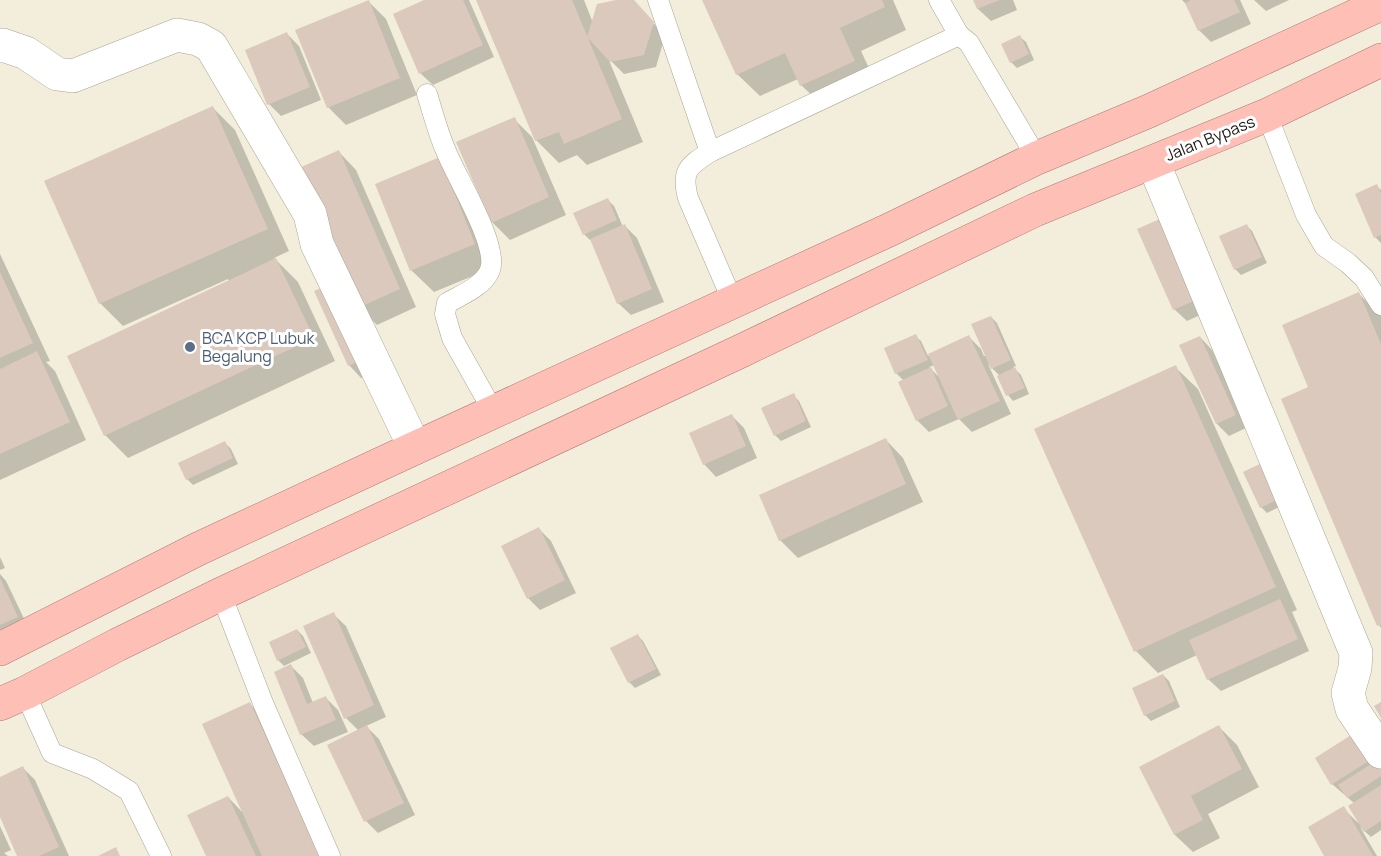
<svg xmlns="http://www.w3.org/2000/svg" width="1381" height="856" font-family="Manrope,sans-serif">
  <rect width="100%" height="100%" fill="#f2eedb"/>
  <!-- shadow -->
  <g fill="#0003" fill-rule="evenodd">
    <polygon points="427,0 469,0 494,57 433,85 420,73"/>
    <polygon points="478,0 584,0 593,23 623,0 632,0 665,36 656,67 624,74 608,58 643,142 587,165 577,155 559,163 536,140"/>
    <polygon points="704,0 893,0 906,30 861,51 876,83 824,107 801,85 798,79 760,96 737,74"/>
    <polygon points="975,0 1013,0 1017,10 991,21 978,9"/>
    <polygon points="1182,0 1240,0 1251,24 1211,42 1199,30 1187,5"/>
    <polygon points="1254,0 1289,0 1266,11"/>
    <polygon points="368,1 386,19 417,95 346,125 328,107"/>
    <polygon points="287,34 299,46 321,100 281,116 269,104"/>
    <polygon points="1020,37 1026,42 1034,60 1017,68 1011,62"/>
    <polygon points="212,107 235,130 289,251 274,258 298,282 335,361 128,458 105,435 229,281 228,279 123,326 100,303 46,182"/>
    <polygon points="514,119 532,137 566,215 510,240 492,222"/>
    <polygon points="339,152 356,170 416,307 377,325 359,307"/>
    <polygon points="439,159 497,266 434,292 411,270"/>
    <polygon points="1376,185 1381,190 1381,243 1375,237"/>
    <polygon points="608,200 614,206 623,227 625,226 637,238 664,302 631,315 618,303 592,239 590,240 584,234"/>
    <polygon points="1246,225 1252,231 1267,263 1241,275 1235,269"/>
    <polygon points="1139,229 1216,308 1187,321 1174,309"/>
    <polygon points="0,254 50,361 46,362 55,371 86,440 0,480"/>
    <polygon points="316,292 378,370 361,378 349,365"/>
    <polygon points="1359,294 1381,316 1381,628 1379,625 1310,388"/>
    <path d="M991 317 997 323 1016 366 1013 367 1021 375 1029 394 1013 401 1008 395 1000 376 988 364 1011 414 972 432 959 419 929 432 917 420 904 381 896 373 915 336 921 341 928 356 969 337 981 349 984 356 987 355ZM935 365 941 379 929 367Z"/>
    <polygon points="1200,337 1212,350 1248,427 1229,436 1217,424"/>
    <polygon points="1175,367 1198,389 1297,610 1292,612 1309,651 1221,691 1208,679 1197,655 1158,673 1136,651"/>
    <polygon points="793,395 799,401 811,427 781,441 775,435"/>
    <polygon points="732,416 744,428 757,458 716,477 704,464"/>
    <polygon points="886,440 903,458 923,502 798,558 780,540"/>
    <polygon points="225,443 231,449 238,464 193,485 187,479"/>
    <polygon points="1245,472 1289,502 1267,513 1261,507"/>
    <polygon points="539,529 551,541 576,593 540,610 528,598"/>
    <polygon points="0,557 5,568 0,570"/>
    <polygon points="0,574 6,581 29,629 8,639 0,630"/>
    <polygon points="333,614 346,626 386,717 366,726 379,739 415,815 378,833 366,821 359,731 346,718"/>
    <polygon points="297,630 303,636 311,653 284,666 278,660"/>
    <polygon points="637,635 643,641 661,675 635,688 629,682"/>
    <polygon points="291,666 303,678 313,703 326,698 338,710 348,732 314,746 301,734"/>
    <polygon points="1163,675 1169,681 1180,707 1151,721 1145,715"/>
    <polygon points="250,704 272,727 331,856 208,856 228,797 244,814"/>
    <polygon points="1219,727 1237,745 1259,787 1208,814 1220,838 1193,852 1175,835 1141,768"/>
    <polygon points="1317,759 1381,761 1381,830 1371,837 1360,827 1377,856 1326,856 1343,808 1358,823 1354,803 1332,784"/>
    <polygon points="23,768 35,780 69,856 19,856 0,813 0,779"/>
    <polygon points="0,826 11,850 4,853 8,856 0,856"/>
  </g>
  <!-- building -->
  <g fill="#dbc9be">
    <polygon points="369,0 400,78 327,108 295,30"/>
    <polygon points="424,0 463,0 483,45 419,74 393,14"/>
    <polygon points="476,0 572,0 622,119 564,144 559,132 535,141"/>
    <polygon points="616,0 634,0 654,22 644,55 610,62 587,37 597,4"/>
    <polygon points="702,0 882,0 885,7 840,28 855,61 800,86 785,53 736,75"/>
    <polygon points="973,0 1000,0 977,9"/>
    <polygon points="1191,0 1234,0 1240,12 1198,31 1185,3"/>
    <polygon points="287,32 310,87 267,105 245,50"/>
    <polygon points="1020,35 1029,54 1010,63 1001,44"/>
    <polygon points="213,106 268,229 99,304 44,181"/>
    <polygon points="515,117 549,197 491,223 456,142"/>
    <polygon points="339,150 400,289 358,308 297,169"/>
    <polygon points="440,157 475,244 410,271 375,184"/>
    <polygon points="1377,184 1381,193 1381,235 1374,238 1355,194"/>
    <polygon points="608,198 617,220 583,235 573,213"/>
    <polygon points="1169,215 1205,296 1173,310 1137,229"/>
    <polygon points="625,224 652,289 617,304 590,239"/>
    <polygon points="1247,224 1262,257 1234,270 1219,236"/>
    <polygon points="276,258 314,338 104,436 67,356"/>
    <polygon points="0,272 33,343 0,358"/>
    <polygon points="333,283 367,358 348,366 314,291"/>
    <polygon points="1359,292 1381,344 1381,625 1377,626 1281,399 1308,387 1282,325"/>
    <polygon points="991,316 1011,360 991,369 971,324"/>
    <polygon points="916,334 928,360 895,374 884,348"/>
    <polygon points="969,335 1000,401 958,420 928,354"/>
    <polygon points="1200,336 1236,415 1216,424 1179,345"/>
    <polygon points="37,351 70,422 0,454 0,369"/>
    <polygon points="1176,365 1276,587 1134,652 1034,429"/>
    <polygon points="931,367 948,406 916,421 898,382"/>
    <polygon points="1015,367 1025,388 1006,396 997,376"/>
    <polygon points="794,393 806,421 774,436 761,408"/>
    <polygon points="732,414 746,446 703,465 689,433"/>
    <polygon points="886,438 906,484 779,541 759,495"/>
    <polygon points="225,441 233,458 186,480 178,463"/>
    <polygon points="1268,460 1285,496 1260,508 1243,472"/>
    <polygon points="539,527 565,580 527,599 501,546"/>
    <polygon points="0,578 18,617 0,625"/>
    <polygon points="1280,599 1298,639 1207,680 1189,640"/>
    <polygon points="334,612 374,705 344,719 303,626"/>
    <polygon points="297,629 306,647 277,661 269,642"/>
    <polygon points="638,634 656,669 628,683 610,648"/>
    <polygon points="291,664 307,704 326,696 336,720 300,735 274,672"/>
    <polygon points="1163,674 1175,701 1144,716 1132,688"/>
    <polygon points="250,702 320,856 262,856 202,724"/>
    <polygon points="1381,702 1381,718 1374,706"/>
    <polygon points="367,725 404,803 364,822 327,745"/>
    <polygon points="1219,725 1242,769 1191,796 1203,820 1174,835 1139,767"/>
    <polygon points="1359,730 1375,757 1331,785 1315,758"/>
    <polygon points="1376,761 1381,769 1381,776 1347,798 1338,785"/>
    <polygon points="23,766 59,847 39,856 17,856 0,817 0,777"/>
    <polygon points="1381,785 1381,821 1364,832 1348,806"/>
    <polygon points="228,796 256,856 206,856 187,815"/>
    <polygon points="1344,806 1373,856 1324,856 1308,827"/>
    <polygon points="116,847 120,856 98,856"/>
  </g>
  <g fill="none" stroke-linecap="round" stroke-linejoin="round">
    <defs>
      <g id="service">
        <polyline points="658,0 710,152"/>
        <polyline points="939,0 959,35"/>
        <path d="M427 94C433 113 438 133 446 151 456 177 499 245 490 270 484 286 461 295 447 303L445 314 452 338 493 411"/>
        <polyline points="1267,115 1306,215 1324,246 1348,263 1364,278 1381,305"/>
        <path d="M733 302 688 198C681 171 688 166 710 152L959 35 969 43 1037 158"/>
        <polyline points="221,594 263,703 330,856"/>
        <polyline points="25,693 52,753 93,769 129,791 161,856"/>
      </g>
      <g id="minor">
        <polyline points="0,46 3,45 26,53 57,74 73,76 177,35 198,39 211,46 310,214 317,244 415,448"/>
        <polyline points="1153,162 1356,653 1355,668 1348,693 1352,709 1381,752"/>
      </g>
      <g id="trunk">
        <polyline points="0,649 198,549 415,448 889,230 1037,158 1149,111 1381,4"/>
        <polyline points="0,704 25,693 117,645 221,594 741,351 1035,210 1267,115 1381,60"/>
      </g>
    </defs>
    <!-- service casing -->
    <use href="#service" stroke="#a9a593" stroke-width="21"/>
    <!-- minor casing -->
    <use href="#minor" stroke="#a9a593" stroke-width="34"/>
    <!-- trunk casing -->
    <use href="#trunk" stroke="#af7b73" stroke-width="34"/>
    <!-- service -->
    <use href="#service" stroke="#fff" stroke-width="20"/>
    <!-- minor -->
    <use href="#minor" stroke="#fff" stroke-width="33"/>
    <!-- trunk -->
    <use href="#trunk" stroke="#febfb7" stroke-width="33"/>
  </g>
  <!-- markers -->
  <circle fill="#5c6f8a" stroke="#fff" stroke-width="2" cx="190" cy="347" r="6"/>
  <g text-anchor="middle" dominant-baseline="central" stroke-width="6" stroke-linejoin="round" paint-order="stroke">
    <!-- street labels -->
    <g font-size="16" fill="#1d1b15" stroke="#fff">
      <text transform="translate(1210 138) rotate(-22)">Jalan Bypass</text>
    </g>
    <!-- service labels -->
    <g font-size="16" fill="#4e5e75" stroke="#fff" text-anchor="start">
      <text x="202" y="338">BCA KCP Lubuk<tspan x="202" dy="18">Begalung</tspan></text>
    </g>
  </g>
</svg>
